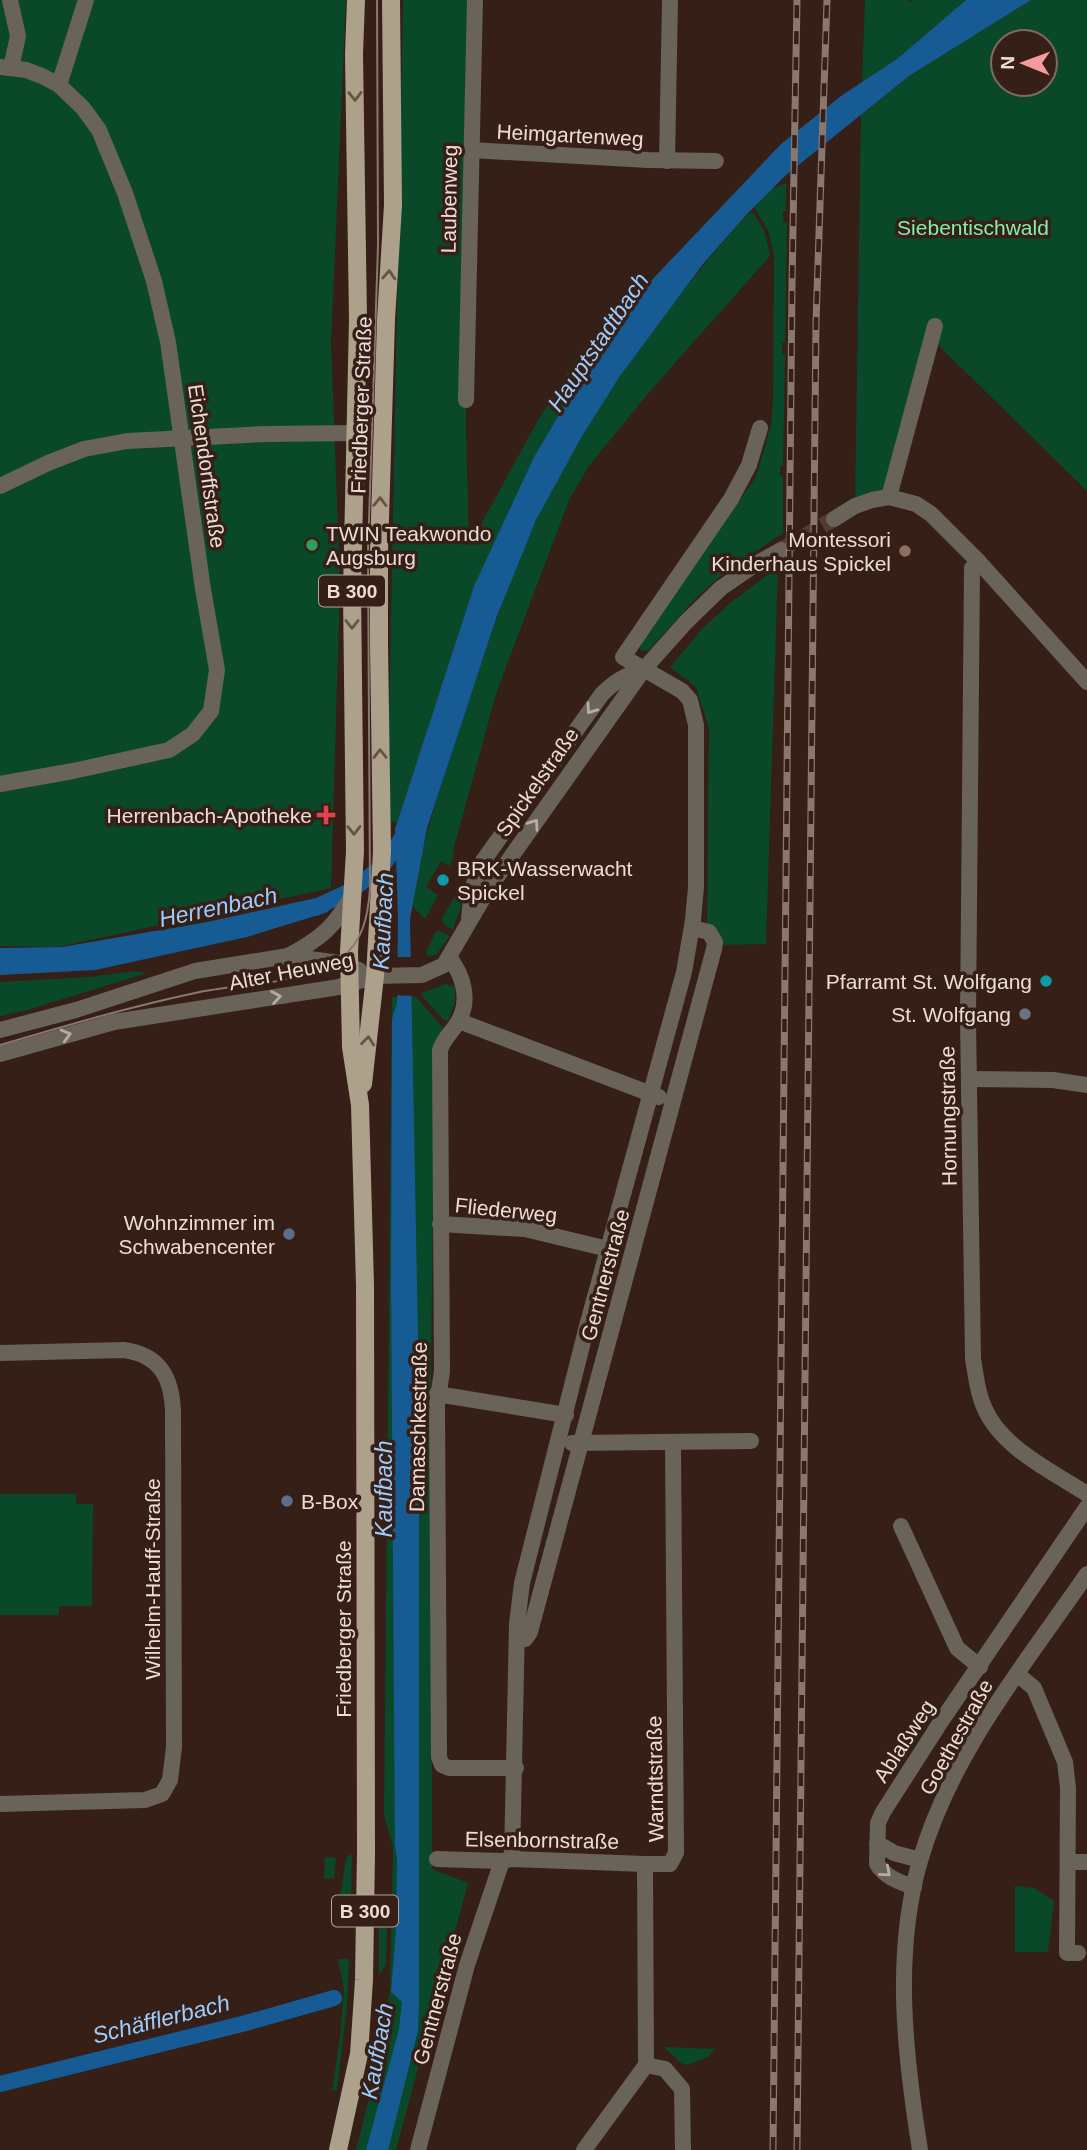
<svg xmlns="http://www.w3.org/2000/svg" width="1087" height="2150" font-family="Arial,sans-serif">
  <rect width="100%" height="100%" fill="#361f16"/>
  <!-- green -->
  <g fill="#094929" fill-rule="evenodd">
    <polygon points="0,0 346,0 331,343 340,582 331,888 58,947 0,946"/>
    <polygon points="403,0 474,0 466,427 469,546 537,422 575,361 629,289 648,284 576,386 534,458 474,586 397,823 387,821"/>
    <polygon points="865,0 908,0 909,2 914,0 966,0 897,59 862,83"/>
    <path d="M1031 0H1087V491L932 339 889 497 855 506 861 115 909 76ZM1003 42H1045V84H1003Z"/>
    <polygon points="786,183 786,211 783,211 783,222 787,223 785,342 782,343 782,354 785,354 783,466 780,466 780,476 783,476 783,533 724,573 696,598 649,650 643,651 640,650 642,640 756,477 771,425 773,401 774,255 768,230 754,207 771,189"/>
    <path d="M753 212 765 232 770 256 651 390 588 467 569 500 497 691 454 847 453 858 449 866 441 861 426 887 438 895 425 919 412 906V898C424 833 445 772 466 709 488 646 507 581 536 520 588 411 667 306 746 215Z"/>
    <polygon points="778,567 766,944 716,945 707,923 709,729 696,687 670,667 703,628 730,603"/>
    <polygon points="459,889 465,895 453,929 447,927 441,920"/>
    <polygon points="437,930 450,936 436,955 428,956 426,952"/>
    <polygon points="136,971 147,973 24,1011 0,1016 0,982 89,977"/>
    <polygon points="445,984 455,987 455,1002 448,1021 444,1020 422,996 422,993"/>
    <polygon points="392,997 416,997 444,1029 435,1046 431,1359 432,1869 468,1883 396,2150 356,2150 368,2103 390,1992 393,1847 384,1815"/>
    <polygon points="0,1494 76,1494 76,1504 93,1504 92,1606 59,1606 59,1615 0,1615"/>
    <polygon points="352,1854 351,1896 340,1896 346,1858"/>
    <polygon points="325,1857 336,1858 334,1878 324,1879"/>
    <polygon points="1015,1886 1034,1888 1054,1901 1048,1952 1015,1952"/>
    <polygon points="379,1908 387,1908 386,1965 379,1975"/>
    <polygon points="338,1959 349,1959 347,2006 337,2089 332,2092 340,2037 344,1989"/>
    <polygon points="664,2047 715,2049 708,2057 687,2065 681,2063"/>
  </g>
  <!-- water -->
  <g fill="#165b93">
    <polygon points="966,0 1031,0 909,76 785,176 746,215 703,264 620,376 582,436 536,520 497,616 427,828 410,919 419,1387 419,2004 418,2031 388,2150 366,2150 399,2029 402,2002 391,1992 396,1930 397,1858 395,1847 391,1287 392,1019 397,1003 398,918 395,829 474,586 534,457 576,386 648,284 781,144 841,96 897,59"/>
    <polygon points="334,890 328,912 247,937 95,970 0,975 0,948 62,947 207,922 316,898"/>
  </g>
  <!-- pier -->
  <polygon fill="#361f16" points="393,957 414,957 415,996 393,995"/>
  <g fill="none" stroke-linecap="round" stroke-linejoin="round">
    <!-- canal -->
    <g stroke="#165b93" stroke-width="16">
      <polyline points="315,908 350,891 381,868 406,832"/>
      <polyline points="0,2084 246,2023 334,1998"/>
    </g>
    <!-- minor-tunnel -->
    <polyline stroke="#513b33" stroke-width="16" stroke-dasharray="16 8" stroke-linecap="butt" points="781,550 834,519"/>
    <!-- minor -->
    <g stroke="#696359" stroke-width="16">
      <polyline points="10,0 18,36 11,68"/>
      <polyline points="0,67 26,70 42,76 59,85 83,108 99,130 125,193 154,281 168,342 203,589 217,670 211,711 193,734 169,750 73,771 0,784"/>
      <polyline points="59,85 86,0"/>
      <polyline points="471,150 648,160 716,161"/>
      <polyline points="667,161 670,0"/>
      <polyline points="466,400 475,0"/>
      <polyline points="0,486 48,463 84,449 127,441 265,434 356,433"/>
      <polyline points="889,497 935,326"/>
      <polyline points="834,519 855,506 872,500 889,497 916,504 931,514 979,562 1087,682"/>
      <path d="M979 562 972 568 968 1019 973 1359C976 1375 977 1392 984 1407 1001 1448 1052 1471 1087 1494"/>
      <path d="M469 917 473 886 483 861 602 694C615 681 626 675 644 669"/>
      <path d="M288 956C320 939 335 927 352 895"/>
      <path d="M449 957C463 975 471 1000 458 1022 452 1032 444 1038 440 1050L442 1371 437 1405 439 1757 442 1765 449 1768H516"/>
      <polyline points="459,1021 659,1097"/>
      <polyline points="0,1030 76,1010 195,971 288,956 339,963 359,970"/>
      <polyline points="0,1054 114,1022 339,987 375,976 422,975 444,965 489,888 644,669 686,622 721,588 756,564 781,550"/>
      <polyline points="969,1079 1053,1080 1087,1085"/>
      <polyline points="440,1224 525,1229 608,1249"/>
      <path d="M0 1353 124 1350C160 1355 172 1378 173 1412L174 1747 170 1780 162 1794 145 1800 0 1804"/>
      <polyline points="437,1394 566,1415"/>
      <polyline points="572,1443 751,1441"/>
      <polyline points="673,1443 676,1853 670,1864 645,1864 646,2065 665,2069 682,2089 683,2150"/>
      <polyline points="901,1526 957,1648 980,1667"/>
      <polyline points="517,1640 525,1639 530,1632 714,949 715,942 709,932 692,928"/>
      <polyline points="1017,1674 1034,1688 1065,1762 1068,1788 1067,1953 1078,1953"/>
      <polyline points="877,1843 894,1853 920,1860"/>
      <polyline points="437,1859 502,1861 512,1859 645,1864"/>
      <polyline points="512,1859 517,1624 522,1583 587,1326 684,972 693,920 696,887 696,725 690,700 682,691 623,657 731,499 749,465 760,428"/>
      <polyline points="1068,1862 1087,1862"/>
      <path d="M914 1887C899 1882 885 1877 877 1864L878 1823 883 1812 940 1723 1087 1507"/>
      <polyline points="418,2150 467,1965 502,1861"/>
      <polyline points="584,2150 646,2065"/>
      <path d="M920 2150C905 2056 893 1954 920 1861 951 1753 1025 1664 1087 1574"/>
    </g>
    <!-- major -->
    <g stroke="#ada18b" stroke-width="18">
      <polyline points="363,1084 375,976 382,851 379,644 379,552 386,320 393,205 391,0"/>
      <polyline points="338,2150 359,2054 364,1980 366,1852 365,1285 360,1105 351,1047 349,951 355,851 352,592 358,319 354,54 356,0"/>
    </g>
    <!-- tram -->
    <path stroke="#8b776f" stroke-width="2" d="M0 1045C65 1026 129 1007 195 993 239 983 303 986 340 959 363 942 368 916 370 889L368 551 378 245 377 0"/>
    <defs>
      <g id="rail">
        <polyline points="773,2150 792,285 797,0"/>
        <polyline points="797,2150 816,322 827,0"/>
      </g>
    </defs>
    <!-- rail casing -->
    <use href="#rail" stroke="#8b776f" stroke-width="7"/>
    <!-- rail -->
    <use href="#rail" stroke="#361f16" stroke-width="4.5" stroke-dasharray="13" stroke-linecap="butt"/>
  </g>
  <!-- one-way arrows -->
  <defs><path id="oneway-chevron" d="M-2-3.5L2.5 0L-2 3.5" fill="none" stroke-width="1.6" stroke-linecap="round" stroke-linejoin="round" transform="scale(1.75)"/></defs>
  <g stroke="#665345">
    <use href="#oneway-chevron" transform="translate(355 96) rotate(89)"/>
    <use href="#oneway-chevron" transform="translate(389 275) rotate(-86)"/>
    <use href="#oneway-chevron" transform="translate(380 502) rotate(-89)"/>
    <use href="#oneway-chevron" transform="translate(352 624) rotate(90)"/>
    <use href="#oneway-chevron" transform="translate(380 754) rotate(-91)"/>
    <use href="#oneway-chevron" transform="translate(354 830) rotate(89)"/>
    <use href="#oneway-chevron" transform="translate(368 1041) rotate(-84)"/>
  </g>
  <g stroke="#b8aca4">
    <use href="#oneway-chevron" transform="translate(591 709) rotate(125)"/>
    <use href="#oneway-chevron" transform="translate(534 824) rotate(-55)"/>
    <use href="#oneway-chevron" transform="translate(276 997) rotate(-9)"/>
    <use href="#oneway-chevron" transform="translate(66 1035) rotate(-15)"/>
    <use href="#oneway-chevron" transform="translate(886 1872) rotate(41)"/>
  </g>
  <!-- markers -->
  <circle fill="#2e9e5b" stroke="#361f16" stroke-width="2.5" cx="312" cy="545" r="7"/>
  <circle fill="#8d6e63" stroke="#361f16" stroke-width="2.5" cx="905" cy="551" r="7"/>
  <path fill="#e0444e" stroke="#361f16" stroke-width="2.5" d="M322.5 804.5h7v7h7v7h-7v7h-7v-7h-7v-7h7z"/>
  <g fill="#0f9aa8" stroke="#361f16" stroke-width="2.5">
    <circle cx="443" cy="880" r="7"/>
    <circle cx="1046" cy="981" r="7"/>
  </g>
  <circle fill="#6b7280" stroke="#361f16" stroke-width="2.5" cx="1025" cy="1014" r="7"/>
  <g fill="#5c6f8a" stroke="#361f16" stroke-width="2.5">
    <circle cx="289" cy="1234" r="7"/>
    <circle cx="287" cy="1501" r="7"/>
  </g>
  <g text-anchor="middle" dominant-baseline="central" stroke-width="7" stroke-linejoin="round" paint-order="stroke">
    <!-- shield labels -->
    <g fill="#361f16" stroke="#b5a39c" stroke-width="2">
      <rect x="319" y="575.5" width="66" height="31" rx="5"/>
      <rect x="332" y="1895.5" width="66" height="31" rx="5"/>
    </g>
    <g font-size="19" font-weight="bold" fill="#ecdcd6">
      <text x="352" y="591">B 300</text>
      <text x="365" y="1911">B 300</text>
    </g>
    <!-- street labels -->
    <g font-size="21" fill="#ecdcd6" stroke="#361f16">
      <text transform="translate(570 135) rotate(3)">Heimgartenweg</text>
      <text transform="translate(449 199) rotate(-89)">Laubenweg</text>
      <text transform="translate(361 405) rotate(-88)">Friedberger Straße</text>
      <text transform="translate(207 466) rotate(82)">Eichendorffstraße</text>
      <text transform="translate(537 782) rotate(-55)">Spickelstraße</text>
      <text transform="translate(291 971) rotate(-11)">Alter Heuweg</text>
      <text transform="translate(948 1116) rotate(-91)">Hornungstraße</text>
      <text transform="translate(506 1210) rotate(6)">Fliederweg</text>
      <text transform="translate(605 1275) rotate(-75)">Gentnerstraße</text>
      <text transform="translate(418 1427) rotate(-89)">Damaschkestraße</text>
      <text transform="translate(152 1579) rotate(-90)">Wilhelm-Hauff-Straße</text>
      <text transform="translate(343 1629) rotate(-90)">Friedberger Straße</text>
      <text transform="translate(956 1737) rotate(-61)">Goethestraße</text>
      <text transform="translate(904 1741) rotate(-57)">Ablaßweg</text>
      <text transform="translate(655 1779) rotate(-91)">Warndtstraße</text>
      <text transform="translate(542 1840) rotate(1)">Elsenbornstraße</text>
      <text transform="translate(437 1999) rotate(-75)">Gentnerstraße</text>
    </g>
    <!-- park labels -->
    <g font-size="21" fill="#7ff1ac" stroke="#361f16">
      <text x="973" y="227">Siebentischwald</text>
    </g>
    <!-- poi labels -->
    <g font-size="21" fill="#ecdcd6" stroke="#361f16" text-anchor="end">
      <text x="326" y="533" text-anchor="start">TWIN Teakwondo<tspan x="326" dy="24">Augsburg</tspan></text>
      <text x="891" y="539">Montessori<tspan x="891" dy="24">Kinderhaus Spickel</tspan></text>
      <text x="312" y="815">Herrenbach-Apotheke</text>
      <text x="457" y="868" text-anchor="start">BRK-Wasserwacht<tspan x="457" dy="24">Spickel</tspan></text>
      <text x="1032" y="981">Pfarramt St. Wolfgang</text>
      <text x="1011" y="1014">St. Wolfgang</text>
      <text x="275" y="1222">Wohnzimmer im<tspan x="275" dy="24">Schwabencenter</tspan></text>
      <text x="301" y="1501" text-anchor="start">B-Box</text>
    </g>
    <!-- water labels -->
    <g font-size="23" font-style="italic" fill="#9bccfd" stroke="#361f16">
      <text transform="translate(598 342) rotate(-56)">Hauptstadtbach</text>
      <text transform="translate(218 907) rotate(-12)">Herrenbach</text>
      <text transform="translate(383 921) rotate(-87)">Kaufbach</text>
      <text transform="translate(384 1489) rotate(-90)">Kaufbach</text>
      <text transform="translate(161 2019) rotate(-14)">Schäfflerbach</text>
      <text transform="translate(377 2051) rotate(-80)">Kaufbach</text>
    </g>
  </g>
  <!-- north arrow -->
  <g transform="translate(1024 63) rotate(271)"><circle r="33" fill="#361f16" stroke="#7f6b63" stroke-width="2"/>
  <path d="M0-5L12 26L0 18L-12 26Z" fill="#f59b9d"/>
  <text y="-10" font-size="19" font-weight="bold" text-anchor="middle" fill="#ecdcd6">N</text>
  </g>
</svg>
